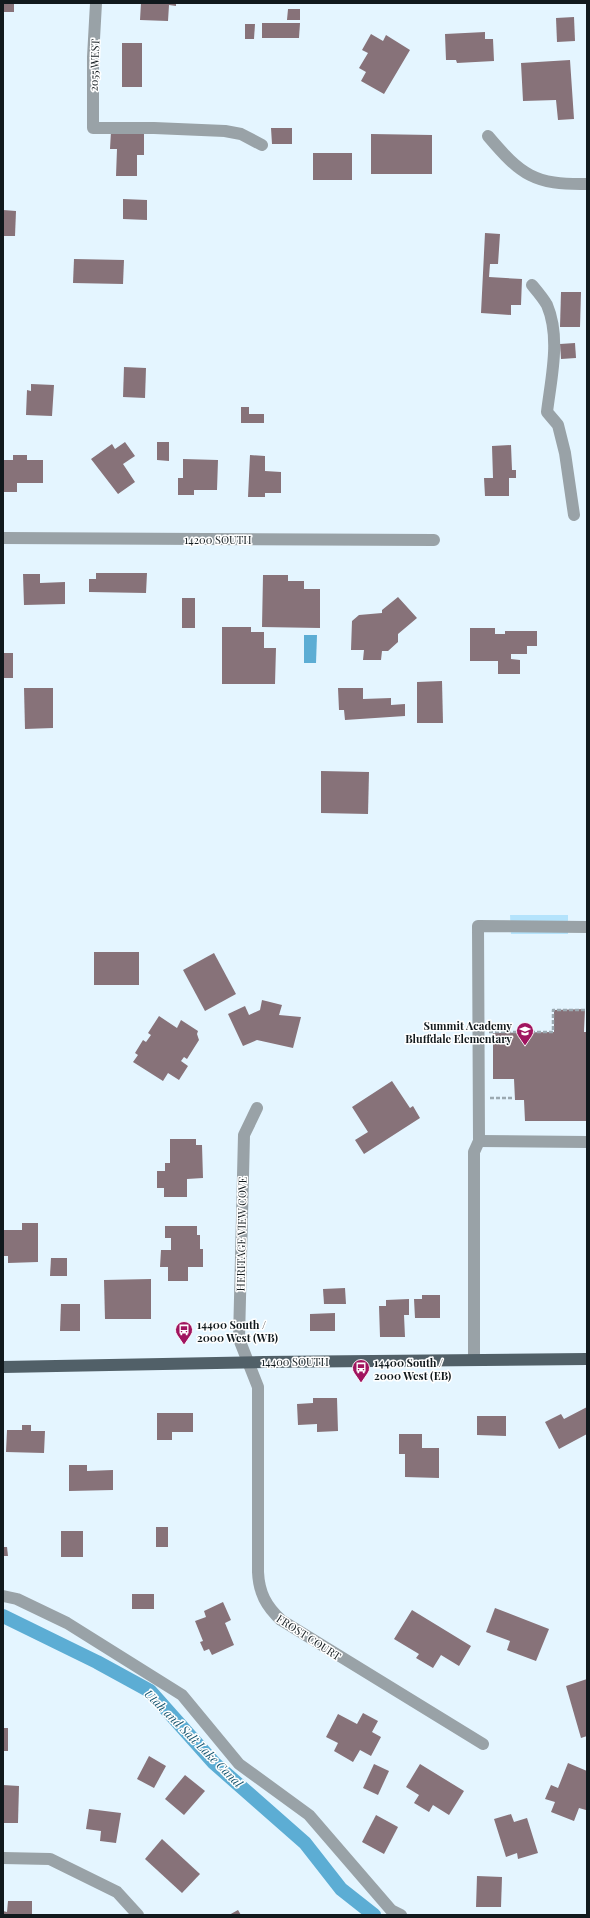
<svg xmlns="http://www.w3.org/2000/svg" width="590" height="1918" font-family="'Playfair Display',serif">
  <rect width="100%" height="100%" fill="#e4f5ff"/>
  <!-- green -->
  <polygon fill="#b4e3fc" points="510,915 568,915 568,934 511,934"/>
  <!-- water -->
  <polygon fill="#5cadd4" points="304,635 317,635 316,663 304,663"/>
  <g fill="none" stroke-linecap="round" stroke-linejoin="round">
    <!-- canal -->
    <polyline stroke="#5cadd4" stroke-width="14" points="3,1616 97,1662 150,1691 214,1763 305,1843 341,1889 374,1915"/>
  </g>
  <!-- building -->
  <g fill="#877279">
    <rect x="3" y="3" width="11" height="9"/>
    <polygon points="141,3 176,3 176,6 169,5 168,21 140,20"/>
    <polygon points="288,9 300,9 300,20 287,20"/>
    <polygon points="574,17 575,41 557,42 556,18"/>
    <polygon points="262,23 300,23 299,38 262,38"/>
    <polygon points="245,24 255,24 254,39 245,39"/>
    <polygon points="485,32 485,39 493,39 494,61 457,63 456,60 446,60 445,34"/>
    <polygon points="371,34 383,41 386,35 410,50 384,94 361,81 366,72 359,68 368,53 362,50"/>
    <rect x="122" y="43" width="20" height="44"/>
    <polygon points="570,60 574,119 558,120 556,100 523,101 521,63"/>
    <polygon points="271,128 292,128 292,144 272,144"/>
    <polygon points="111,131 144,133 144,155 137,155 137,176 116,176 117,149 110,149"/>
    <polygon points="371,134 432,135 432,174 371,174"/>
    <rect x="313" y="153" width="39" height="27"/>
    <polygon points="123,199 147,200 147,220 123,219"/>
    <polygon points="3,210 16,211 15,236 3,236"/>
    <polygon points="485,233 500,234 498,264 490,264 489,277 522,279 521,305 511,305 511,315 481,313"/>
    <polygon points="74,259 124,260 123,284 73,283"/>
    <polygon points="561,292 581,292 580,327 560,327"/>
    <polygon points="575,343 576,358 561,359 560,344"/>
    <polygon points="124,367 146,368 145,398 123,397"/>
    <polygon points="31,384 54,385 52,416 26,415 27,390 31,391"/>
    <polygon points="241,407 249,407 249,414 264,414 264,423 241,423"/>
    <polygon points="125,442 135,456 123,464 135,482 118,494 91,459 112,444 115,449"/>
    <polygon points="157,442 169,442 169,461 157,460"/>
    <polygon points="511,445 512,470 516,470 516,478 509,478 509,496 485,496 484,478 493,478 492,446"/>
    <polygon points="13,455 27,455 27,460 43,460 43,483 17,483 17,492 3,492 3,460 13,460"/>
    <polygon points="250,455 265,456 265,471 281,472 281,493 265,493 265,497 248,497"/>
    <polygon points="183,459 218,460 217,490 194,490 194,495 178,495 178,478 183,478"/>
    <polygon points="96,573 147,573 146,593 89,592 89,579 96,579"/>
    <polygon points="23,574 40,574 40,583 65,582 65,604 24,605"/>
    <polygon points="263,575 288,575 288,581 304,581 304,589 320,589 320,628 262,627"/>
    <polygon points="398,597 417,618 398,634 398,642 388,651 382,651 381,660 363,660 364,650 351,650 352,621 359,615 382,613 382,610"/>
    <rect x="182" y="598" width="13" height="30"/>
    <polygon points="222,627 251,627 251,632 264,632 264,648 276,648 275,684 222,684"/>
    <polygon points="470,628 495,628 495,634 505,634 505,631 537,631 537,646 527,646 527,654 511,654 511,659 520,660 520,674 498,674 498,661 470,661"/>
    <rect x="3" y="653" width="10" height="25"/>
    <polygon points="442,681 443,723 417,723 417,682"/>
    <polygon points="24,688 53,688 53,728 25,729"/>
    <polygon points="338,688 363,688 363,699 391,698 391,705 405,704 405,716 345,720 344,710 339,710"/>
    <polygon points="321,771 369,772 368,814 321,813"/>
    <rect x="94" y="952" width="45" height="33"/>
    <polygon points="214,953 236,994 205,1011 183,970"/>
    <polygon points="262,1000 282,1005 279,1015 301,1017 293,1048 257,1040 243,1046 228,1014 245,1006 249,1015 260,1010"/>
    <polygon points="585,1009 584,1032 587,1032 587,1121 525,1121 524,1100 515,1100 514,1079 493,1079 493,1033 554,1032 554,1010"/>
    <polygon points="159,1016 177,1028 181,1020 198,1031 197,1034 199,1040 187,1059 184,1057 181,1061 188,1066 179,1080 168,1073 163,1081 133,1062 138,1055 135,1053 143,1040 146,1042 151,1035 148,1033"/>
    <polygon points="392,1081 410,1108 413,1106 420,1118 364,1154 355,1140 368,1132 352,1107"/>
    <polygon points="170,1139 196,1139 196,1145 202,1145 203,1178 187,1179 187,1197 164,1197 164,1188 157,1188 157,1171 165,1171 165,1163 170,1163"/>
    <polygon points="22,1223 38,1223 38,1262 8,1263 8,1256 3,1256 3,1230 22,1230"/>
    <polygon points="165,1226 197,1226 197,1235 200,1235 200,1249 203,1249 203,1267 188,1267 188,1281 168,1281 168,1267 160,1267 161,1250 171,1250 171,1238 165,1238"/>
    <polygon points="51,1258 67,1258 67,1276 50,1276"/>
    <polygon points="151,1279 151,1319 105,1319 104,1280"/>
    <polygon points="345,1288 346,1304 324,1304 323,1289"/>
    <polygon points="422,1295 440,1295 440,1318 415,1318 414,1299 422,1299"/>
    <polygon points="409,1299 409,1315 404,1315 405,1337 380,1337 379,1306 386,1306 386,1300"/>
    <polygon points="61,1304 80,1304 80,1331 60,1331"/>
    <polygon points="335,1313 335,1331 310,1331 310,1314"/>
    <polygon points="313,1398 337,1398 338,1431 317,1432 317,1424 298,1425 297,1404 313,1403"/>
    <polygon points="587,1407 587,1434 559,1449 545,1422 561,1414 564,1419"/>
    <polygon points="157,1413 193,1413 193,1432 172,1432 172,1440 157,1440"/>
    <polygon points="477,1416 506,1416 506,1436 477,1435"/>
    <polygon points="22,1425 31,1425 31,1431 45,1431 44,1453 6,1452 7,1430 22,1430"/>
    <polygon points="399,1434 422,1434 422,1448 439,1448 439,1478 405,1477 405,1454 399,1454"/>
    <polygon points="69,1465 87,1465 87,1471 113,1470 113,1490 69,1491"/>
    <rect x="156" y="1527" width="12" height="20"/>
    <rect x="61" y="1531" width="22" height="26"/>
    <polygon points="3,1547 7,1547 8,1556 3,1556"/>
    <rect x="132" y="1594" width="22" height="15"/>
    <polygon points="223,1602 231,1620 225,1623 234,1645 212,1655 209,1649 204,1651 200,1642 203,1641 195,1621 206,1617 204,1611"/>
    <polygon points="495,1608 549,1629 536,1661 507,1650 510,1641 486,1632"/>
    <polygon points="412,1610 471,1646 459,1666 441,1655 433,1668 416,1658 419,1654 394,1639"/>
    <polygon points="587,1679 587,1736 581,1738 566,1686"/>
    <polygon points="363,1713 378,1721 372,1732 381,1737 371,1756 360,1750 353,1762 334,1751 338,1743 326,1737 338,1714 357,1724"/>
    <rect x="3" y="1728" width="5" height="23"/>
    <polygon points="149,1756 166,1766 154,1788 137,1779"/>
    <polygon points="568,1763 587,1771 587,1807 586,1810 579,1808 574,1821 551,1812 555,1802 545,1799 551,1785 558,1788"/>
    <polygon points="374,1764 389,1771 378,1795 363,1788"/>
    <polygon points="420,1764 464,1791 449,1815 433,1805 429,1812 414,1803 419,1795 406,1787"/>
    <polygon points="185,1775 205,1791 184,1815 165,1799"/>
    <polygon points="3,1785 19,1786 18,1823 3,1823"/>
    <polygon points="89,1809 121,1813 116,1843 100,1841 101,1831 86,1829"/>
    <polygon points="511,1814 514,1822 527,1818 538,1853 518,1859 517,1853 506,1857 494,1819"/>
    <polygon points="376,1815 398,1827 384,1854 362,1842"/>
    <polygon points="162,1839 200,1874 182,1893 145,1859"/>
    <polygon points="477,1876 502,1877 501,1907 476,1907"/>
    <polygon points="8,1901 32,1901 32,1915 3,1915 3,1911 7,1912"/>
    <polygon points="238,1910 241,1915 229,1915"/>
  </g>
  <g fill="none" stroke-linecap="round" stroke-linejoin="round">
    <!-- path -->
    <g stroke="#9ba9b1" stroke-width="2.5" stroke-dasharray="4 2" stroke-linecap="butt">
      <polyline points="489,1032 553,1032 553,1010 587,1010"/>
      <polyline points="490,1098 513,1098"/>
    </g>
    <!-- minor -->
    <g stroke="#99a2a7" stroke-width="12">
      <polyline points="96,3 93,57 93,128 154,128 225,131 241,134 262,145"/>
      <path d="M488 136C521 175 534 185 587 184"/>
      <path d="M532 285C537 291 543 298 547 305 561 338 551 378 547 412L558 425 565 453 574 515"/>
      <polyline points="3,538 434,540"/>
      <path d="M257 1108 244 1135 239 1339 258 1387V1572C259 1593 266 1606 281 1620L483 1744"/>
      <polyline points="479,1141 587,1142"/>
      <polyline points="474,1360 474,1152 479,1141 478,926 587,927"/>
      <polyline points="3,1596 17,1599 67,1623 182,1695 239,1764 309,1815 391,1910 401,1915"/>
      <polyline points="3,1858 50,1859 117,1892 138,1915"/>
    </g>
    <!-- major -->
    <polyline stroke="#516068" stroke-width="12" points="3,1367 264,1362 587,1359"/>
  </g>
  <!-- icons -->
  <defs>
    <symbol id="school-pin" viewBox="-11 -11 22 30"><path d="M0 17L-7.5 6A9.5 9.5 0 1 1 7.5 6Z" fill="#a0145f" stroke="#fff"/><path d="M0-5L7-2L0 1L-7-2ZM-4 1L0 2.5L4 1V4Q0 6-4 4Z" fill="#fff"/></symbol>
    <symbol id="bus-pin" viewBox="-11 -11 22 30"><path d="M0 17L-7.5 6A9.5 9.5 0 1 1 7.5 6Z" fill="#a0145f" stroke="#fff"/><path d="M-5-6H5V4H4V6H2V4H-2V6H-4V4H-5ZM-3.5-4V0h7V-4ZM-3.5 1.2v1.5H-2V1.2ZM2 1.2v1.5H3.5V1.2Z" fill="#fff"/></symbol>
  </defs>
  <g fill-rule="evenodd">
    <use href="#school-pin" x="515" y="1021" width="20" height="27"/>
    <use href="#bus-pin" x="174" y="1320" width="20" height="27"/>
    <use href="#bus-pin" x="351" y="1358" width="20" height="27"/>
  </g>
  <g text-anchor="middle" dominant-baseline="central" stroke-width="3" stroke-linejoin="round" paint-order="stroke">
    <!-- street labels -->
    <g font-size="11" fill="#11191d" stroke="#fff">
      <text transform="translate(94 65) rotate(-88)">2055 WEST</text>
      <text x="218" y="539">14200 SOUTH</text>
      <text transform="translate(241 1234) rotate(-89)">HERITAGE VIEW COVE</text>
      <text x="295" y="1361">14400 SOUTH</text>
      <text transform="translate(309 1637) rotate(33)">FROST COURT</text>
    </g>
    <!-- poi labels -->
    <g font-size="11" font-weight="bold" fill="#11191d" stroke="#fff" text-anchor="start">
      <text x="512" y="1025" text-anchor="end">Summit Academy<tspan x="512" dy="13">Bluffdale Elementary</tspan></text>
      <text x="197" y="1324">14400 South /<tspan x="197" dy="13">2000 West (WB)</tspan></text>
      <text x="374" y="1362">14400 South /<tspan x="374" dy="13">2000 West (EB)</tspan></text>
    </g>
    <!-- water labels -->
    <g font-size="12" font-style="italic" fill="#165671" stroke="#fff">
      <text transform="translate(194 1738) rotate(45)">Utah and Salt Lake Canal</text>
    </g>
  </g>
  <!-- border -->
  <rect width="590" height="1918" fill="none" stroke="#11191d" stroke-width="8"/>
</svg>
